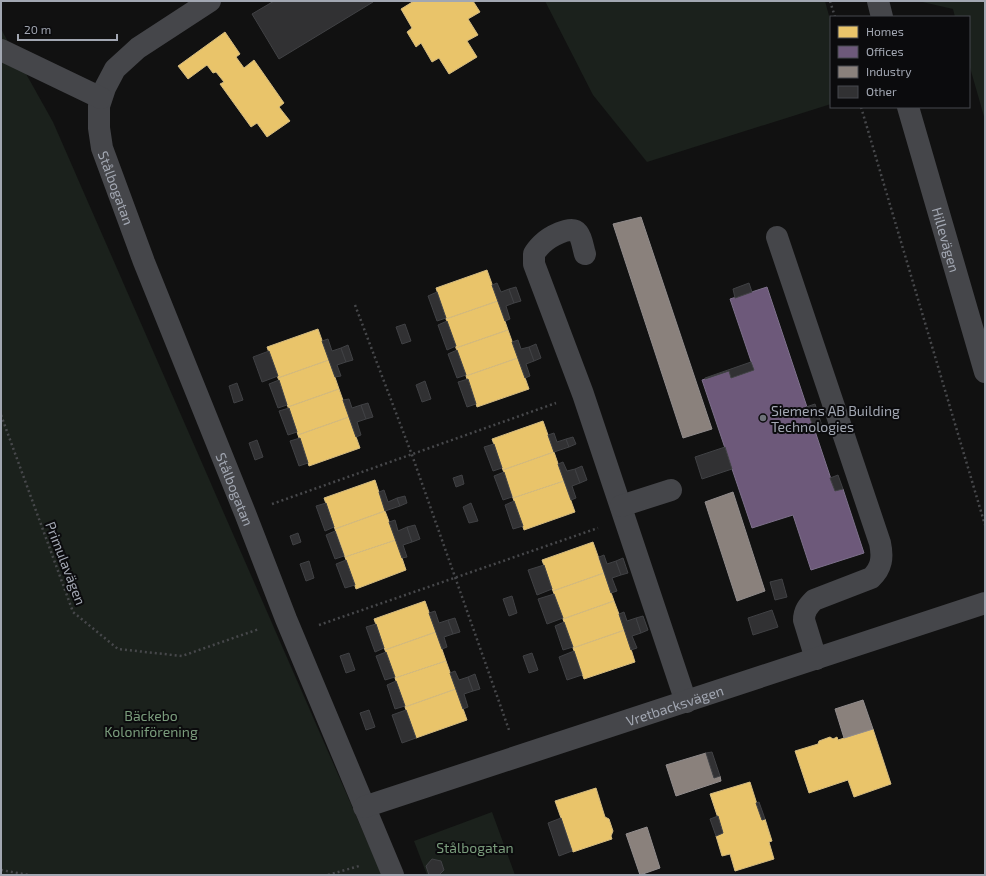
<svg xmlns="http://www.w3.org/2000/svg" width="986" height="876" font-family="'Exo 2',sans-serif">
  <rect width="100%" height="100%" fill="#111"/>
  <!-- green -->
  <g fill="#1b211c">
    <polygon points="545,1 825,1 831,23 831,104 647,162 593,95"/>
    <polygon points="918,1 985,1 985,120 969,64 969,17 955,17 953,9"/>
    <polygon points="1,29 53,122 382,875 1,875"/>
    <polygon points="492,812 515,875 427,875 414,841"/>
  </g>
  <!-- homes -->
  <g fill="#e9c46a" stroke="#d4bb80">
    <polygon points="414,1 473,1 480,12 468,19 478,35 467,41 477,57 449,74 439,58 432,62 421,43 416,47 407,32 412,28 401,9"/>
    <polygon points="225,32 240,54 236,57 244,68 254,60 284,103 279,107 290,121 267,137 257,123 251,127 220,84 224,82 216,72 213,73 207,65 188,79 178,66"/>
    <polygon points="487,270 498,301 446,319 436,288"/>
    <polygon points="498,301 508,330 456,348 446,319"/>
    <polygon points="318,329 329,360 278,378 267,347"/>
    <polygon points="508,330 518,358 466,376 456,348"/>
    <polygon points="518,358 529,389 477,407 466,376"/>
    <polygon points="329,360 339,389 288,407 278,378"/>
    <polygon points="339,389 349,417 298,435 288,407"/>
    <polygon points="349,417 360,448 309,466 298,435"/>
    <polygon points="543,421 554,452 503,470 492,439"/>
    <polygon points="554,452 564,481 513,498 503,470"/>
    <polygon points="375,480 385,511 335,529 324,498"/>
    <polygon points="564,481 575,512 524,530 513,498"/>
    <polygon points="385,511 396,540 345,557 335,529"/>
    <polygon points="396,540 406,570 356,589 345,557"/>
    <polygon points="593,542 604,573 553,591 542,560"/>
    <polygon points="604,573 614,601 563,619 553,591"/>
    <polygon points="425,601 436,632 385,650 374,619"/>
    <polygon points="614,601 625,630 573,648 563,619"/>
    <polygon points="625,630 635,662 584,679 573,648"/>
    <polygon points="436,632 446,661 395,678 385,650"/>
    <polygon points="446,661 456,689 405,707 395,678"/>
    <polygon points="456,689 467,720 416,738 405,707"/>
    <polygon points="873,729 891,784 854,797 848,780 809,793 795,751 818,744 819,741 830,737 833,739 837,737 838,740"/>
    <polygon points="750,782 762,820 765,819 772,841 769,842 774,859 735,871 730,854 722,856 716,836 723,833 710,794"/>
    <polygon points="596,788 605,817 609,819 613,831 611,836 612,839 573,852 555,801"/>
  </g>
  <!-- offices -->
  <polygon fill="#6d597a" stroke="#7d708b" points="767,287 835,491 843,489 864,553 811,570 793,515 752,528 702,380 729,371 731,378 754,370 730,299"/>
  <!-- industry -->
  <g fill="#8a817c" stroke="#918c8c">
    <polygon points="641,217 712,429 683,438 613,224"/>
    <polygon points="733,492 765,591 737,601 705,502"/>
    <polygon points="863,700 873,729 844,738 835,709"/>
    <polygon points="706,753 714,778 720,776 721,781 676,796 666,765"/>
    <polygon points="647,827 660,868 640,875 626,834"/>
  </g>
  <!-- building -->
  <g fill="#313133" stroke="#404144">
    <polygon points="274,1 373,1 373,2 279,59 252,14"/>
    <polygon points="497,283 501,292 509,289 514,303 506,306 510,319 505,321 492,285"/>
    <polygon points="749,283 752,292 735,298 733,289"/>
    <polygon points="516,287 521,301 514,303 509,289"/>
    <polygon points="437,292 446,318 437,321 428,296"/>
    <polygon points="447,321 456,346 447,350 438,325"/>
    <polygon points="405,324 411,341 402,344 396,327"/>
    <polygon points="328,339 332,351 341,348 346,362 337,365 341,376 335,377 322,341"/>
    <polygon points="518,340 521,349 529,347 534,361 526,364 530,376 525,378 512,342"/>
    <polygon points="536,344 541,358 534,361 529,347"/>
    <polygon points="348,345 353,360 346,362 341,348"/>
    <polygon points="457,350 466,375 457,378 448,354"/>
    <polygon points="269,351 278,376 262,382 253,357"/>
    <polygon points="751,362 754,370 731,378 729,371 705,379 705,378"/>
    <polygon points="468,379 476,404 467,407 458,382"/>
    <polygon points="279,380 287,405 278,408 269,384"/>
    <polygon points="425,381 431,399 422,402 416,385"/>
    <polygon points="237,383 243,400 234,403 229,386"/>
    <polygon points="349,399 352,408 361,405 366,419 357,422 361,435 356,437 343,400"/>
    <polygon points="368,403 373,417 366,419 361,405"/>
    <polygon points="815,404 822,426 814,429 806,407"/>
    <polygon points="289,408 297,432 288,435 279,411"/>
    <polygon points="554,433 557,442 566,439 569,447 554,452 548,435"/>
    <polygon points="573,437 576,444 569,447 566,439"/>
    <polygon points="300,438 308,463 299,466 290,441"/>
    <polygon points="257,440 263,457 255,460 249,443"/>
    <polygon points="494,444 502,468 493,471 484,447"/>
    <polygon points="725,447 732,469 702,479 695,457"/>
    <polygon points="563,462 567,471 575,469 580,483 572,486 576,498 571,500 558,464"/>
    <polygon points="582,466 587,480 580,483 575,469"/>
    <polygon points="504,472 512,497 503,500 494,476"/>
    <polygon points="462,475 464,484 456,487 453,478"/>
    <polygon points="838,475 843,489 835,491 830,478"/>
    <polygon points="384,490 388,502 397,498 400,506 385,511 379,492"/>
    <polygon points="405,496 407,503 400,506 397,498"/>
    <polygon points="514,501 523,526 513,529 505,505"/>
    <polygon points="326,503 334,527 325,531 316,506"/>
    <polygon points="471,503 478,521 469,523 463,507"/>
    <polygon points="395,520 398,531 407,527 412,542 403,545 407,557 402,558 389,522"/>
    <polygon points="415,525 420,539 412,542 407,527"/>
    <polygon points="335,531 344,556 335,559 326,535"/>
    <polygon points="298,533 301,542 293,545 290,536"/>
    <polygon points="604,555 607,564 616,561 621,575 612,578 617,591 611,593 599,557"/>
    <polygon points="623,558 628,573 621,575 616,561"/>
    <polygon points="346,560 355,585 345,588 336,564"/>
    <polygon points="309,561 314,578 306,581 300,564"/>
    <polygon points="544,565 552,589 537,595 528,570"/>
    <polygon points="782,579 787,597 775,600 770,582"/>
    <polygon points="554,594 563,618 547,624 538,599"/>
    <polygon points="512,596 517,613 509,616 503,599"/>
    <polygon points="772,610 778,627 753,635 748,618"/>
    <polygon points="435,611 439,623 448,620 453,634 444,637 447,647 442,649 429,613"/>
    <polygon points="624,612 627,621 636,618 641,633 632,636 637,648 631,650 619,614"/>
    <polygon points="643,616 648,630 641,633 636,618"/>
    <polygon points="455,618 460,632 453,634 448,620"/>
    <polygon points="564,622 573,647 563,650 555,626"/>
    <polygon points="376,624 384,648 375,652 366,627"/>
    <polygon points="574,651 582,675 567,680 559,657"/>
    <polygon points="386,652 395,677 385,680 376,656"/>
    <polygon points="349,653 355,670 346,673 340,656"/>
    <polygon points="532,653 538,670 529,673 523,656"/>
    <polygon points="455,671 459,680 468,677 473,691 464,694 468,707 463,709 450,673"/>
    <polygon points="475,674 480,689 473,691 468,677"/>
    <polygon points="396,681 405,706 395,709 387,685"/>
    <polygon points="369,710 375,727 366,730 360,713"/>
    <polygon points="406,710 416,738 402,743 392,715"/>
    <polygon points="712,752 720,776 714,778 706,753"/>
    <polygon points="759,802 765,819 762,820 756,803"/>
    <polygon points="718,816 723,833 716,836 710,819"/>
    <polygon points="561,818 572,851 559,856 548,823"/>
    <polygon points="432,859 441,861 444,870 439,875 429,875 426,866"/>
  </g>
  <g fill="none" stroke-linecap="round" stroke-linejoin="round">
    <!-- path -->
    <g stroke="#47484b" stroke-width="2.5" stroke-dasharray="2 3" stroke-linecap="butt">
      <polyline points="830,1 835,17"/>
      <polyline points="861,107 985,525"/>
      <polyline points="355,305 412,455 509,730"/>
      <polyline points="1,415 73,612 118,649 182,656 259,629"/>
      <polyline points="272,504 556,403"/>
      <polyline points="319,625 598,528"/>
      <polyline points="1,870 29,875"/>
      <polyline points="328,875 359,866"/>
    </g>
    <!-- minor -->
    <g stroke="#45464a" stroke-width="22">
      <path id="s1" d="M210 1 138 48 115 69 105 88 99 106V128L102 148 144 262 245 513 286 619 393 875"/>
      <polyline points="878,1 882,17"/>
      <polyline points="1,50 101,98"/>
      <path id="s2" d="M908 107 985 372"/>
      <path d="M777 237 880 543C883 557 882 568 871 578L814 600C808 606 804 611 804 620L816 659"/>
      <path d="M585 254C583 248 582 238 578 233 571 224 548 238 542 244 539 247 536 250 534 254V264L583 394 686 702"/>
      <polyline points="621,506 671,490"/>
      <path id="s3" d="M364 807 985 603"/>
    </g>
  </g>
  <!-- markers -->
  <circle fill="#6f727a" stroke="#0b0b0d" stroke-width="1.5" cx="763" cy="418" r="4"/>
  <g text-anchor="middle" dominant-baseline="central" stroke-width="4" stroke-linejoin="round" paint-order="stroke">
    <!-- street labels -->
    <g font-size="14" fill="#a2a7b2" stroke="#0b0b0d">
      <text stroke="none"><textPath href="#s1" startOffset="242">Stålbogatan</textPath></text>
      <text stroke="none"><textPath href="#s2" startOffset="138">Hillevägen</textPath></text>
      <text stroke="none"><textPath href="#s1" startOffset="566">Stålbogatan</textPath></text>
      <text transform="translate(66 563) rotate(69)">Primulavägen</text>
      <text stroke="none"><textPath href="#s3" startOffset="327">Vretbacksvägen</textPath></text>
    </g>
    <!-- poi labels -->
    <g font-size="14" fill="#a2a7b2" stroke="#0b0b0d" text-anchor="start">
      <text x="771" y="410">Siemens AB Building<tspan x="771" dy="16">Technologies</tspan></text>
    </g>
    <!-- park labels -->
    <g font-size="14" fill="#7a9c7c" stroke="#0b0b0d">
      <text x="151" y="715">Bäckebo<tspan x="151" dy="16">Koloniförening</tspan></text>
      <text x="475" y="847">Stålbogatan</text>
    </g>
  </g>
  <!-- border -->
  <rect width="986" height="876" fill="none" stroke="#a2a7b2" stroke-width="4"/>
  <!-- legend -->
  <rect x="830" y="16" width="140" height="92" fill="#0b0b0d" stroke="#47494f"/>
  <rect x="838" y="26" width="20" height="12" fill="#e9c46a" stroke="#47494f"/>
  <text x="866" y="36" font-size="12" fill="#a2a7b2">Homes</text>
  <rect x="838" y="46" width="20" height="12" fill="#6d597a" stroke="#47494f"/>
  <text x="866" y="56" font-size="12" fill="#a2a7b2">Offices</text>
  <rect x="838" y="66" width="20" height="12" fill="#8a817c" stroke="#47494f"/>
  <text x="866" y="76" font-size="12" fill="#a2a7b2">Industry</text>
  <rect x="838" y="86" width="20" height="12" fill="#313133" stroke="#47494f"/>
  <text x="866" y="96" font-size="12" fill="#a2a7b2">Other</text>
  <!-- scale -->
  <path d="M18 34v6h99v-6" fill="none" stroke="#a2a7b2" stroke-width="2"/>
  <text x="24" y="34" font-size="12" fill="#a2a7b2" stroke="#0b0b0d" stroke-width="3" paint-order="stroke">20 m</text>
</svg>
